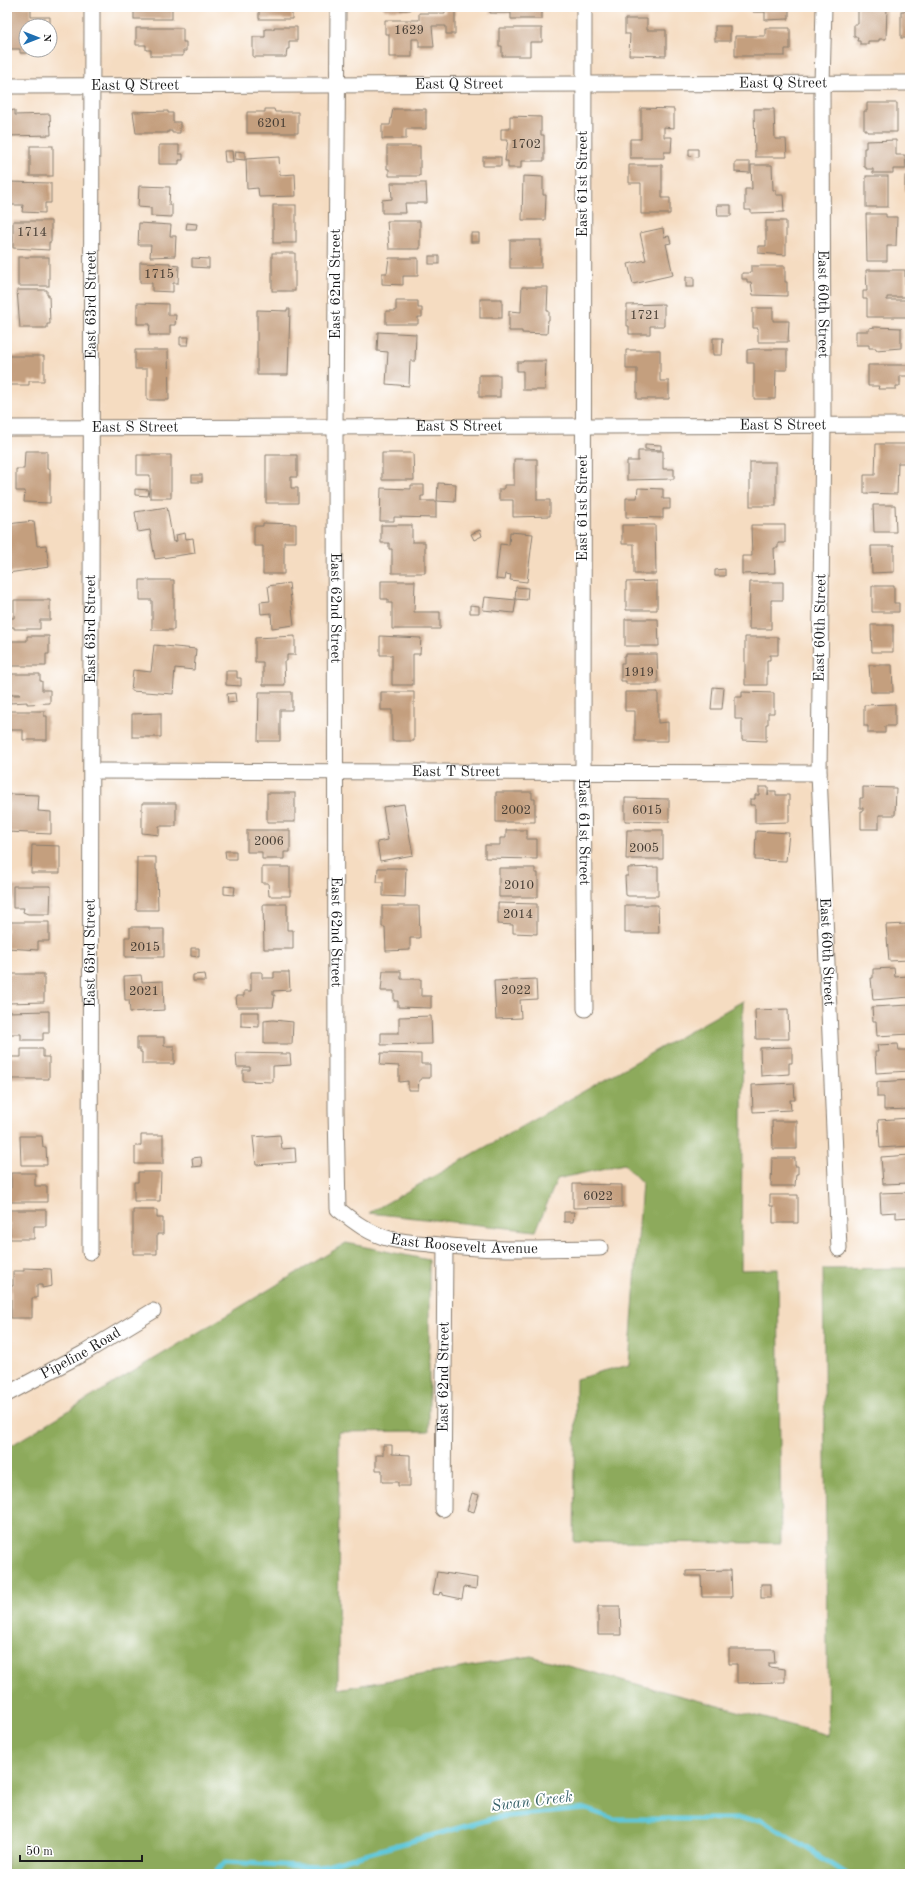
<svg xmlns="http://www.w3.org/2000/svg" width="917" height="1881" font-family="'Old Standard TT',serif">
  <rect width="100%" height="100%" fill="#fff"/>
  <filter id="ink" filterUnits="userSpaceOnUse"><feTurbulence type="fractalNoise" baseFrequency=".025" numOctaves="2"/><feDisplacementMap in="SourceGraphic" scale="8" xChannelSelector="R" yChannelSelector="G"/><feConvolveMatrix kernelMatrix="1 2 1 2 8 2 1 2 1" color-interpolation-filters="sRGB"/></filter>
  <filter id="wash" filterUnits="userSpaceOnUse"><feTurbulence type="fractalNoise" baseFrequency=".012" numOctaves="4" result="noise"/><feDisplacementMap in="SourceGraphic" scale="16" xChannelSelector="R" yChannelSelector="G"/><feGaussianBlur stdDeviation="0.9" result="paint"/><feColorMatrix in="noise" values="0 0 0 0 0 0 0 0 0 0 0 0 0 0 0 0 0 1.4 0 .05"/><feComposite in="paint" operator="in"/></filter>
  <g filter="url(#wash)">
    <rect width="100%" height="100%" fill="#f5dcc1"/>
    <!-- forest -->
    <g fill="#8daa5c" stroke="#54633c">
      <polygon points="743,1001 741,1270 778,1269 781,1543 574,1542 576,1379 629,1365 642,1183 624,1164 557,1179 536,1231 369,1213"/>
      <polygon points="346,1243 429,1260 429,1431 339,1432 338,1689 531,1656 828,1735 823,1269 910,1268 910,1874 7,1874 7,1448"/>
    </g>
    <g fill="none" stroke-linecap="round" stroke-linejoin="round">
      <!-- stream -->
      <polyline stroke="#5fc8db" stroke-width="5" points="214,1874 225,1862 319,1867 498,1817 586,1809 615,1819 761,1819 847,1874"/>
    </g>
    <g id="blocks">
      <!-- building -->
      <g fill="#c49f7e">
        <polygon points="7,7 31,7 31,17 50,17 50,26 26,26 27,53 20,53 20,49 7,49"/>
        <rect x="134" y="7" width="38" height="12"/>
        <rect x="259" y="7" width="33" height="12"/>
        <rect x="384" y="7" width="26" height="3"/>
        <polygon points="445,7 455,7 455,34 446,34 446,26 432,26 434,47 419,47 419,39 412,39 412,57 389,57 389,34 385,34 385,20 419,20 419,13 445,13"/>
        <polygon points="490,7 542,7 542,19 511,19 511,13 490,13"/>
        <rect x="632" y="7" width="20" height="4"/>
        <polygon points="753,7 789,7 789,19 765,20 765,12 753,12"/>
        <polygon points="858,7 887,7 886,39 879,39 879,41 868,41 868,44 860,44 860,41 857,41 858,37 854,37 854,24 858,24"/>
        <rect x="901" y="11" width="9" height="27"/>
        <polygon points="625,19 647,19 647,30 666,30 666,56 629,55 630,34 625,34"/>
        <rect x="715" y="26" width="15" height="15"/>
        <polygon points="274,27 297,27 297,41 289,41 289,49 287,49 286,57 253,57 253,37 265,37 265,29 274,29"/>
        <polygon points="136,28 183,28 183,42 186,42 186,51 183,51 183,56 151,56 151,50 146,50 146,45 136,45"/>
        <polygon points="499,28 542,28 542,42 530,42 530,56 502,56 502,46 499,46"/>
        <polygon points="765,28 790,28 790,49 785,49 785,56 735,56 735,36 765,36"/>
        <polygon points="867,103 897,103 897,132 867,132 867,130 864,130 864,111 867,111"/>
        <polygon points="641,108 674,109 674,128 664,127 664,137 672,137 671,152 664,152 664,158 630,158 630,139 641,139"/>
        <polygon points="265,109 274,109 275,112 298,112 298,133 247,133 247,112 265,112"/>
        <polygon points="393,109 426,109 426,129 406,129 406,139 382,139 382,125 390,125"/>
        <polygon points="754,109 774,109 775,139 786,139 787,157 755,157"/>
        <polygon points="15,110 15,115 50,114 51,135 7,136 7,111"/>
        <polygon points="168,111 168,113 173,113 173,122 180,122 180,133 172,133 172,131 168,131 168,133 136,133 133,112"/>
        <polygon points="510,116 541,117 541,135 544,135 544,161 521,161 521,168 508,168 508,161 505,161 508,140 501,140 501,129 510,129"/>
        <polygon points="896,140 896,155 905,155 906,169 893,169 893,173 873,173 873,169 866,169 866,167 864,167 864,148 866,148 866,141"/>
        <polygon points="159,145 179,145 179,154 183,154 183,160 179,160 179,164 159,164"/>
        <rect x="30" y="146" width="23" height="30"/>
        <polygon points="387,146 420,146 420,176 389,176 389,169 387,169"/>
        <polygon points="689,149 698,149 698,157 689,156"/>
        <polygon points="224,151 232,151 233,162 225,162"/>
        <polygon points="236,151 245,152 245,160 235,159"/>
        <polygon points="279,157 280,175 295,174 296,196 259,197 258,188 247,189 246,159"/>
        <rect x="483" y="157" width="18" height="9"/>
        <polygon points="735,162 750,162 750,173 735,172"/>
        <polygon points="629,165 662,165 662,198 670,198 670,214 641,214 641,183 629,183"/>
        <polygon points="751,165 772,165 773,190 776,190 776,195 783,195 784,212 751,213 751,210 745,210 745,189 752,189"/>
        <polygon points="523,176 543,177 543,195 546,195 545,220 522,220"/>
        <rect x="866" y="176" width="22" height="31"/>
        <rect x="905" y="176" width="5" height="15"/>
        <polygon points="8,182 51,183 51,203 45,203 45,213 22,212 23,205 8,205"/>
        <polygon points="391,183 426,183 427,203 405,203 406,213 382,213 382,200 392,199"/>
        <polygon points="139,186 170,187 169,205 172,205 172,217 151,216 151,208 138,207"/>
        <rect x="273" y="205" width="23" height="38"/>
        <polygon points="717,205 731,205 731,216 718,216"/>
        <polygon points="866,214 886,214 886,217 897,217 896,246 887,246 887,261 867,261"/>
        <polygon points="13,221 51,221 51,242 49,242 49,250 13,248"/>
        <polygon points="387,221 420,221 420,249 389,249"/>
        <polygon points="766,221 786,221 786,255 758,253 758,246 766,246"/>
        <polygon points="139,223 171,225 170,236 176,236 175,256 150,257 151,245 138,245"/>
        <polygon points="187,223 197,224 196,229 186,229"/>
        <polygon points="663,228 664,237 669,236 671,243 666,244 673,275 633,284 628,264 646,260 640,233"/>
        <rect x="471" y="233" width="8" height="9"/>
        <rect x="510" y="240" width="31" height="28"/>
        <rect x="272" y="253" width="23" height="38"/>
        <rect x="429" y="256" width="10" height="8"/>
        <rect x="18" y="257" width="31" height="29"/>
        <polygon points="192,258 209,259 209,268 192,267"/>
        <polygon points="389,258 418,258 418,276 403,276 403,285 382,284 382,273 387,273"/>
        <polygon points="140,262 170,263 170,265 179,266 178,283 173,283 173,292 152,291 152,283 140,283"/>
        <polygon points="751,266 785,266 785,282 787,282 787,296 753,295 751,282 747,282 747,279 742,279 742,273 751,273"/>
        <polygon points="866,270 905,270 905,297 887,297 887,300 910,300 910,317 867,317 867,299 863,299 863,291 867,291"/>
        <rect x="686" y="277" width="8" height="10"/>
        <polygon points="522,287 548,287 547,311 549,311 549,320 548,320 547,334 522,333 522,331 509,331 509,311 521,312"/>
        <polygon points="17,290 47,290 47,295 49,295 50,324 47,324 47,328 20,328"/>
        <rect x="480" y="299" width="22" height="19"/>
        <polygon points="396,301 418,301 418,308 422,308 422,317 418,317 418,324 386,324 386,311 396,311"/>
        <polygon points="137,303 168,304 168,315 176,315 175,325 170,325 170,335 149,335 150,324 137,324"/>
        <polygon points="664,304 664,326 650,326 650,334 629,334 629,326 627,326 627,305"/>
        <polygon points="753,308 773,308 773,321 789,321 788,342 758,342 758,328 753,328"/>
        <polygon points="287,309 290,309 288,375 257,375 257,310 287,311"/>
        <polygon points="875,327 901,328 901,348 876,350 876,348 869,348 869,345 856,345 856,331 869,331 869,328"/>
        <polygon points="378,332 416,334 415,361 410,361 409,386 386,384 388,352 377,351"/>
        <polygon points="180,337 189,337 188,345 180,345"/>
        <polygon points="713,338 723,338 722,355 713,355"/>
        <polygon points="754,349 787,349 787,370 776,370 775,399 754,399 754,363 747,363 747,350"/>
        <polygon points="135,350 168,350 169,400 147,400 147,369 135,369"/>
        <polygon points="626,350 660,350 660,381 669,381 669,399 637,399 637,369 626,369"/>
        <polygon points="7,356 44,356 44,381 29,381 29,385 7,385"/>
        <polygon points="523,361 546,361 545,390 523,390 523,371 517,371 517,362 523,362"/>
        <polygon points="868,365 910,365 910,376 900,376 900,386 896,386 896,389 878,389 879,386 868,386"/>
        <rect x="479" y="375" width="21" height="22"/>
        <polygon points="645,444 661,445 661,450 645,449"/>
        <polygon points="876,444 908,444 908,463 898,463 897,494 864,493 864,475 875,475"/>
        <polygon points="25,451 47,451 47,469 50,469 50,503 24,502 25,491 16,491 16,469 24,469"/>
        <polygon points="638,451 663,451 663,469 674,469 674,479 627,480 627,461 638,461"/>
        <polygon points="382,453 413,453 414,480 382,480"/>
        <polygon points="137,455 171,455 171,498 150,498 150,475 137,475"/>
        <polygon points="266,455 297,455 297,477 291,477 291,488 298,488 298,503 266,503"/>
        <polygon points="514,459 537,459 537,500 550,500 550,516 513,517 513,500 499,500 499,489 504,489 504,485 514,485"/>
        <rect x="750" y="462" width="26" height="44"/>
        <rect x="192" y="475" width="10" height="7"/>
        <polygon points="438,483 456,484 455,502 437,501"/>
        <polygon points="411,485 424,485 424,496 421,496 421,501 436,501 436,518 394,517 394,521 380,521 381,488 411,489"/>
        <polygon points="638,488 663,489 663,499 670,499 670,509 663,509 663,518 626,517 626,498 637,498"/>
        <polygon points="135,489 149,490 148,496 135,495"/>
        <polygon points="873,505 895,505 896,532 874,532"/>
        <polygon points="167,507 173,542 177,541 176,535 185,533 186,539 193,538 195,553 155,559 150,530 138,532 135,512"/>
        <polygon points="34,521 37,546 46,545 49,567 8,573 7,524"/>
        <polygon points="263,523 296,524 296,542 284,542 284,574 263,574 263,546 254,546 254,526 263,526"/>
        <polygon points="381,525 412,525 412,542 425,542 425,573 392,573 392,549 389,549 389,543 381,543"/>
        <polygon points="622,525 655,525 656,574 634,574 634,544 622,544"/>
        <polygon points="751,525 785,525 785,543 778,543 778,548 774,548 775,573 742,574 742,556 752,556"/>
        <polygon points="480,530 482,536 474,540 471,534"/>
        <polygon points="510,532 533,534 527,582 510,580 511,575 506,574 505,580 496,579 500,544 509,545"/>
        <polygon points="871,546 894,546 894,572 872,573"/>
        <polygon points="725,569 725,576 715,576 715,570"/>
        <polygon points="140,580 174,580 174,630 152,630 152,600 140,600"/>
        <polygon points="381,581 415,581 414,612 440,612 440,629 392,629 392,603 388,603 388,599 381,599"/>
        <polygon points="657,581 657,610 626,610 626,582"/>
        <polygon points="750,582 783,582 783,600 771,600 771,629 749,629"/>
        <polygon points="289,583 294,625 272,628 271,613 261,614 260,602 270,601 268,586"/>
        <polygon points="872,586 894,586 894,603 899,603 899,612 872,612"/>
        <polygon points="516,587 528,588 527,600 515,599"/>
        <polygon points="485,597 516,600 514,613 483,610"/>
        <polygon points="14,600 50,600 50,620 40,620 40,629 14,629 14,627 7,627 7,618 14,618"/>
        <polygon points="470,605 479,606 479,613 470,613"/>
        <polygon points="625,619 658,619 659,646 625,646"/>
        <polygon points="871,625 893,625 893,652 872,652"/>
        <polygon points="27,636 49,636 49,654 46,654 46,666 10,666 10,641 27,641"/>
        <polygon points="295,636 295,655 287,655 287,661 284,661 285,685 263,685 263,662 255,662 255,638"/>
        <polygon points="380,636 421,638 420,654 413,654 413,685 392,685 392,655 380,655"/>
        <polygon points="745,637 778,637 778,655 770,655 770,660 767,660 767,685 745,685"/>
        <polygon points="154,645 196,649 194,670 175,668 173,694 131,691 133,670 151,672"/>
        <polygon points="626,654 657,654 658,684 626,684 626,681 621,681 621,663 624,663 624,656 626,656"/>
        <polygon points="869,665 892,665 893,692 871,692"/>
        <polygon points="226,671 237,671 237,678 241,678 241,686 226,685"/>
        <polygon points="7,674 40,674 40,681 42,681 42,690 50,690 50,703 27,704 27,702 10,703 10,695 20,695 20,694 7,694"/>
        <polygon points="713,687 724,688 722,709 711,709"/>
        <polygon points="259,692 292,692 292,710 280,710 280,741 258,741"/>
        <polygon points="381,692 414,692 414,741 392,741 392,710 381,710"/>
        <polygon points="625,692 658,692 658,723 668,722 668,741 635,741 635,711 625,711"/>
        <polygon points="742,692 774,693 774,713 768,713 768,724 766,724 766,741 742,740 742,719 735,719 735,697 742,697"/>
        <polygon points="235,693 236,702 228,703 227,694"/>
        <polygon points="895,704 895,726 885,726 885,733 868,733 868,726 864,726 864,705"/>
        <polygon points="8,711 44,711 44,716 47,716 47,740 23,740 23,730 8,730"/>
        <polygon points="161,713 161,737 132,737 132,714"/>
        <polygon points="759,787 768,787 768,795 769,791 776,791 776,795 789,795 789,822 755,823 755,805 750,805 750,799 755,799 755,795 759,795"/>
        <polygon points="863,787 896,788 895,815 879,815 879,829 861,829 861,811 863,811 863,808 860,808 860,798 863,798"/>
        <polygon points="496,792 532,792 532,799 535,799 535,822 496,822"/>
        <rect x="267" y="793" width="28" height="29"/>
        <polygon points="9,794 39,795 38,811 51,812 51,834 7,832"/>
        <polygon points="625,798 669,799 669,822 625,821"/>
        <polygon points="142,803 176,803 176,826 159,826 159,835 142,833"/>
        <polygon points="404,804 413,855 380,861 377,842 388,840 383,807"/>
        <polygon points="247,830 290,830 290,852 284,852 284,859 262,859 262,852 247,852"/>
        <polygon points="506,830 527,830 527,839 537,839 537,859 485,858 485,845 500,845 500,838 506,838"/>
        <polygon points="627,830 663,830 663,859 626,859"/>
        <polygon points="756,831 789,833 786,861 755,860"/>
        <polygon points="32,845 60,846 60,873 31,873"/>
        <polygon points="225,851 236,851 236,859 226,859"/>
        <polygon points="137,857 156,857 156,870 157,870 158,910 136,910"/>
        <polygon points="262,867 290,867 290,896 269,896 268,883 262,883"/>
        <polygon points="658,867 658,896 628,896 626,895 625,876 628,876 628,868"/>
        <polygon points="378,868 406,868 405,897 383,896 383,882 377,882"/>
        <polygon points="499,868 535,868 535,873 538,873 538,897 499,897"/>
        <polygon points="13,886 51,886 50,914 28,914 23,912 24,908 13,908"/>
        <polygon points="224,886 235,887 234,895 224,894"/>
        <polygon points="498,903 537,904 537,934 513,933 513,925 498,924"/>
        <polygon points="263,904 287,904 287,930 293,930 293,949 264,949"/>
        <polygon points="625,905 658,905 659,933 625,933"/>
        <polygon points="382,906 419,906 420,938 410,938 410,950 386,951 385,927 382,927"/>
        <polygon points="7,922 49,922 49,941 38,941 38,950 7,948"/>
        <polygon points="906,924 909,960 889,961 886,925"/>
        <polygon points="130,927 149,927 149,929 164,929 164,957 125,957 125,937 130,937"/>
        <polygon points="191,948 199,948 199,957 191,956"/>
        <polygon points="894,968 895,977 908,976 910,997 873,1000 871,978 873,978 873,969"/>
        <polygon points="383,971 401,971 401,979 421,979 421,996 431,996 431,1008 398,1007 398,1001 394,1001 394,991 381,991"/>
        <polygon points="251,972 262,972 262,978 274,978 274,972 289,972 290,990 273,991 273,995 275,995 273,1007 237,1007 236,996 244,996 244,991 251,991"/>
        <polygon points="7,974 44,974 44,1002 8,1003"/>
        <polygon points="205,974 206,981 193,981 193,975"/>
        <polygon points="141,975 142,982 163,981 164,1010 130,1012 129,1000 125,1000 124,976"/>
        <polygon points="536,979 537,999 520,1000 521,1018 496,1019 494,981"/>
        <polygon points="910,1005 910,1034 877,1036 876,1021 873,1021 872,1007"/>
        <polygon points="788,1009 789,1039 756,1039 755,1010"/>
        <polygon points="49,1011 49,1033 43,1033 43,1040 21,1040 21,1034 7,1034 7,1012"/>
        <polygon points="241,1012 259,1012 259,1027 241,1026"/>
        <polygon points="431,1016 432,1044 381,1045 381,1033 399,1033 399,1017"/>
        <polygon points="273,1020 293,1022 292,1044 264,1044 264,1021"/>
        <polygon points="137,1037 164,1037 164,1046 174,1046 174,1064 142,1064 142,1052 140,1052 140,1049 137,1049"/>
        <polygon points="898,1044 899,1050 910,1050 910,1071 876,1073 875,1052 878,1052 877,1045"/>
        <polygon points="792,1047 792,1063 789,1063 789,1074 761,1076 760,1048"/>
        <polygon points="21,1049 43,1049 43,1057 49,1057 49,1079 7,1079 7,1057 21,1057"/>
        <polygon points="236,1053 290,1054 291,1065 273,1066 273,1082 243,1081 243,1070 250,1070 250,1067 237,1067"/>
        <polygon points="381,1053 421,1054 421,1064 430,1064 430,1078 421,1078 421,1080 419,1080 418,1090 408,1090 408,1081 399,1082 399,1066 380,1065"/>
        <polygon points="910,1080 910,1109 884,1110 884,1097 877,1097 877,1082"/>
        <polygon points="794,1083 795,1100 790,1100 791,1110 753,1112 752,1085"/>
        <polygon points="910,1118 910,1146 880,1148 878,1120"/>
        <polygon points="772,1121 797,1121 797,1149 773,1149"/>
        <polygon points="141,1135 163,1135 163,1164 135,1164 135,1146 141,1146"/>
        <polygon points="280,1135 282,1149 295,1148 296,1162 256,1165 253,1137"/>
        <polygon points="20,1136 42,1136 43,1147 46,1147 47,1165 21,1165"/>
        <polygon points="910,1155 910,1183 883,1184 881,1157"/>
        <polygon points="201,1157 202,1166 193,1167 192,1158"/>
        <polygon points="772,1158 795,1158 795,1166 798,1166 798,1174 796,1174 795,1186 771,1186"/>
        <polygon points="138,1172 161,1172 160,1201 134,1201 134,1182 138,1182"/>
        <polygon points="11,1173 35,1173 35,1186 47,1186 47,1202 7,1202 7,1188 11,1188"/>
        <polygon points="573,1184 622,1185 622,1207 573,1208"/>
        <polygon points="910,1192 910,1217 896,1218 896,1212 881,1213 880,1193"/>
        <polygon points="770,1195 798,1195 798,1223 773,1223 773,1206 770,1206"/>
        <polygon points="7,1210 46,1210 46,1226 34,1226 34,1239 10,1239 10,1224 7,1224"/>
        <polygon points="133,1210 157,1210 157,1218 163,1218 163,1234 157,1234 157,1254 133,1254"/>
        <polygon points="564,1212 574,1212 573,1222 564,1222"/>
        <polygon points="24,1268 51,1269 52,1286 42,1288 42,1285 37,1285 37,1298 32,1298 32,1318 11,1318 11,1286 13,1286 13,1271 24,1271"/>
        <polygon points="383,1445 392,1445 392,1454 410,1455 410,1486 398,1486 398,1482 382,1482 382,1470 376,1470 376,1455 383,1455"/>
        <polygon points="472,1493 479,1495 474,1512 467,1510"/>
        <polygon points="731,1570 732,1597 702,1597 701,1576 686,1576 686,1571"/>
        <polygon points="437,1572 477,1578 476,1589 464,1587 462,1599 443,1595 443,1593 440,1592 439,1595 433,1594"/>
        <rect x="761" y="1584" width="10" height="14"/>
        <polygon points="598,1606 620,1606 621,1635 598,1635"/>
        <polygon points="729,1649 774,1649 775,1663 769,1663 769,1667 785,1669 785,1682 737,1683 737,1664 729,1664"/>
      </g>
    </g>
  </g>
  <g filter="url(#ink)">
    <use href="#blocks" fill-opacity="0" stroke="#887c6e" stroke-width="1"/>
    <g fill="none" stroke-linecap="round" stroke-linejoin="round">
      <defs>
        <g id="street">
          <path id="s1" d="M338 7 335 427 336 1111 338 1209C354 1222 370 1234 390 1239 403 1242 417 1243 430 1244 486 1251 543 1249 600 1248"/>
          <path id="s2" d="M584 7 583 772 585 1009"/>
          <path id="s3" d="M824 7 822 84 823 425 819 773 839 1249"/>
          <path id="s4" d="M7 86 910 83"/>
          <path id="s5" d="M7 428 910 425"/>
          <path id="s6" d="M92 771 819 773"/>
          <path id="s7" d="M90 1252 92 7"/>
          <path id="s8" d="M7 1394 84 1353 153 1311"/>
          <path id="s9" d="M443 1509 445 1246"/>
        </g>
      </defs>
      <!-- street casing -->
      <use href="#street" stroke="#887c6e" stroke-width="17"/>
      <!-- street -->
      <use href="#street" stroke="#fff" stroke-width="15"/>
    </g>
  </g>
  <g text-anchor="middle" dominant-baseline="central" stroke-width="4" stroke-linejoin="round" paint-order="stroke">
    <!-- number labels -->
    <g font-size="13" fill="#463d34">
      <text x="409" y="30">1629</text>
      <text x="272" y="123">6201</text>
      <text x="526" y="144">1702</text>
      <text x="32" y="232">1714</text>
      <text x="159" y="274">1715</text>
      <text x="645" y="315">1721</text>
      <text x="639" y="672">1919</text>
      <text x="516" y="810">2002</text>
      <text x="647" y="810">6015</text>
      <text x="269" y="841">2006</text>
      <text x="644" y="848">2005</text>
      <text x="519" y="885">2010</text>
      <text x="518" y="914">2014</text>
      <text x="145" y="947">2015</text>
      <text x="516" y="990">2022</text>
      <text x="144" y="991">2021</text>
      <text x="598" y="1196">6022</text>
    </g>
    <!-- street labels -->
    <g font-size="15" fill="#1c1c1c" stroke="#fff">
      <text stroke="none"><textPath href="#s4" startOffset="452">East Q Street</textPath></text>
      <text stroke="none"><textPath href="#s4" startOffset="776">East Q Street</textPath></text>
      <text stroke="none"><textPath href="#s4" startOffset="128">East Q Street</textPath></text>
      <text transform="translate(583 184) rotate(-90)">East 61st Street</text>
      <text transform="translate(336 284) rotate(-90)">East 62nd Street</text>
      <text stroke="none"><textPath href="#s3" startOffset="297">East 60th Street</textPath></text>
      <text stroke="none"><textPath href="#s7" startOffset="947">East 63rd Street</textPath></text>
      <text stroke="none"><textPath href="#s5" startOffset="776">East S Street</textPath></text>
      <text stroke="none"><textPath href="#s5" startOffset="452">East S Street</textPath></text>
      <text stroke="none"><textPath href="#s5" startOffset="128">East S Street</textPath></text>
      <text transform="translate(583 508) rotate(-90)">East 61st Street</text>
      <text stroke="none"><textPath href="#s1" startOffset="601">East 62nd Street</textPath></text>
      <text transform="translate(821 628) rotate(-89)">East 60th Street</text>
      <text stroke="none"><textPath href="#s7" startOffset="623">East 63rd Street</textPath></text>
      <text stroke="none"><textPath href="#s6" startOffset="364">East T Street</textPath></text>
      <text stroke="none"><textPath href="#s2" startOffset="825">East 61st Street</textPath></text>
      <text stroke="none"><textPath href="#s1" startOffset="925">East 62nd Street</textPath></text>
      <text stroke="none"><textPath href="#s3" startOffset="945">East 60th Street</textPath></text>
      <text stroke="none"><textPath href="#s7" startOffset="299">East 63rd Street</textPath></text>
      <text stroke="none"><textPath href="#s1" startOffset="1337">East Roosevelt Avenue</textPath></text>
      <text stroke="none"><textPath href="#s8" startOffset="84">Pipeline Road</textPath></text>
      <text stroke="none"><textPath href="#s9" startOffset="132">East 62nd Street</textPath></text>
    </g>
    <!-- water labels -->
    <g font-size="16" font-style="italic" fill="#376168" stroke="#fff">
      <text transform="translate(532 1802) rotate(-7)">Swan Creek</text>
    </g>
  </g>
  <!-- margin -->
  <rect width="917" height="1881" fill="none" stroke="#fff" stroke-width="24"/>
  <!-- north arrow -->
  <g transform="translate(38 38) rotate(90)"><circle r="19" fill="#ffffff" stroke="#a4a4a4"/>
  <path d="M0-3L7 15L0 10L-7 15Z" fill="#1f6fb2"/>
  <text y="-6" font-size="11" font-weight="bold" text-anchor="middle" fill="#1c1c1c">N</text>
  </g>
  <!-- scale -->
  <path d="M20 1855v6h122v-6" fill="none" stroke="#1c1c1c" stroke-width="2"/>
  <text x="26" y="1855" font-size="12" fill="#1c1c1c" stroke="#ffffff" stroke-width="3" paint-order="stroke">50 m</text>
</svg>
